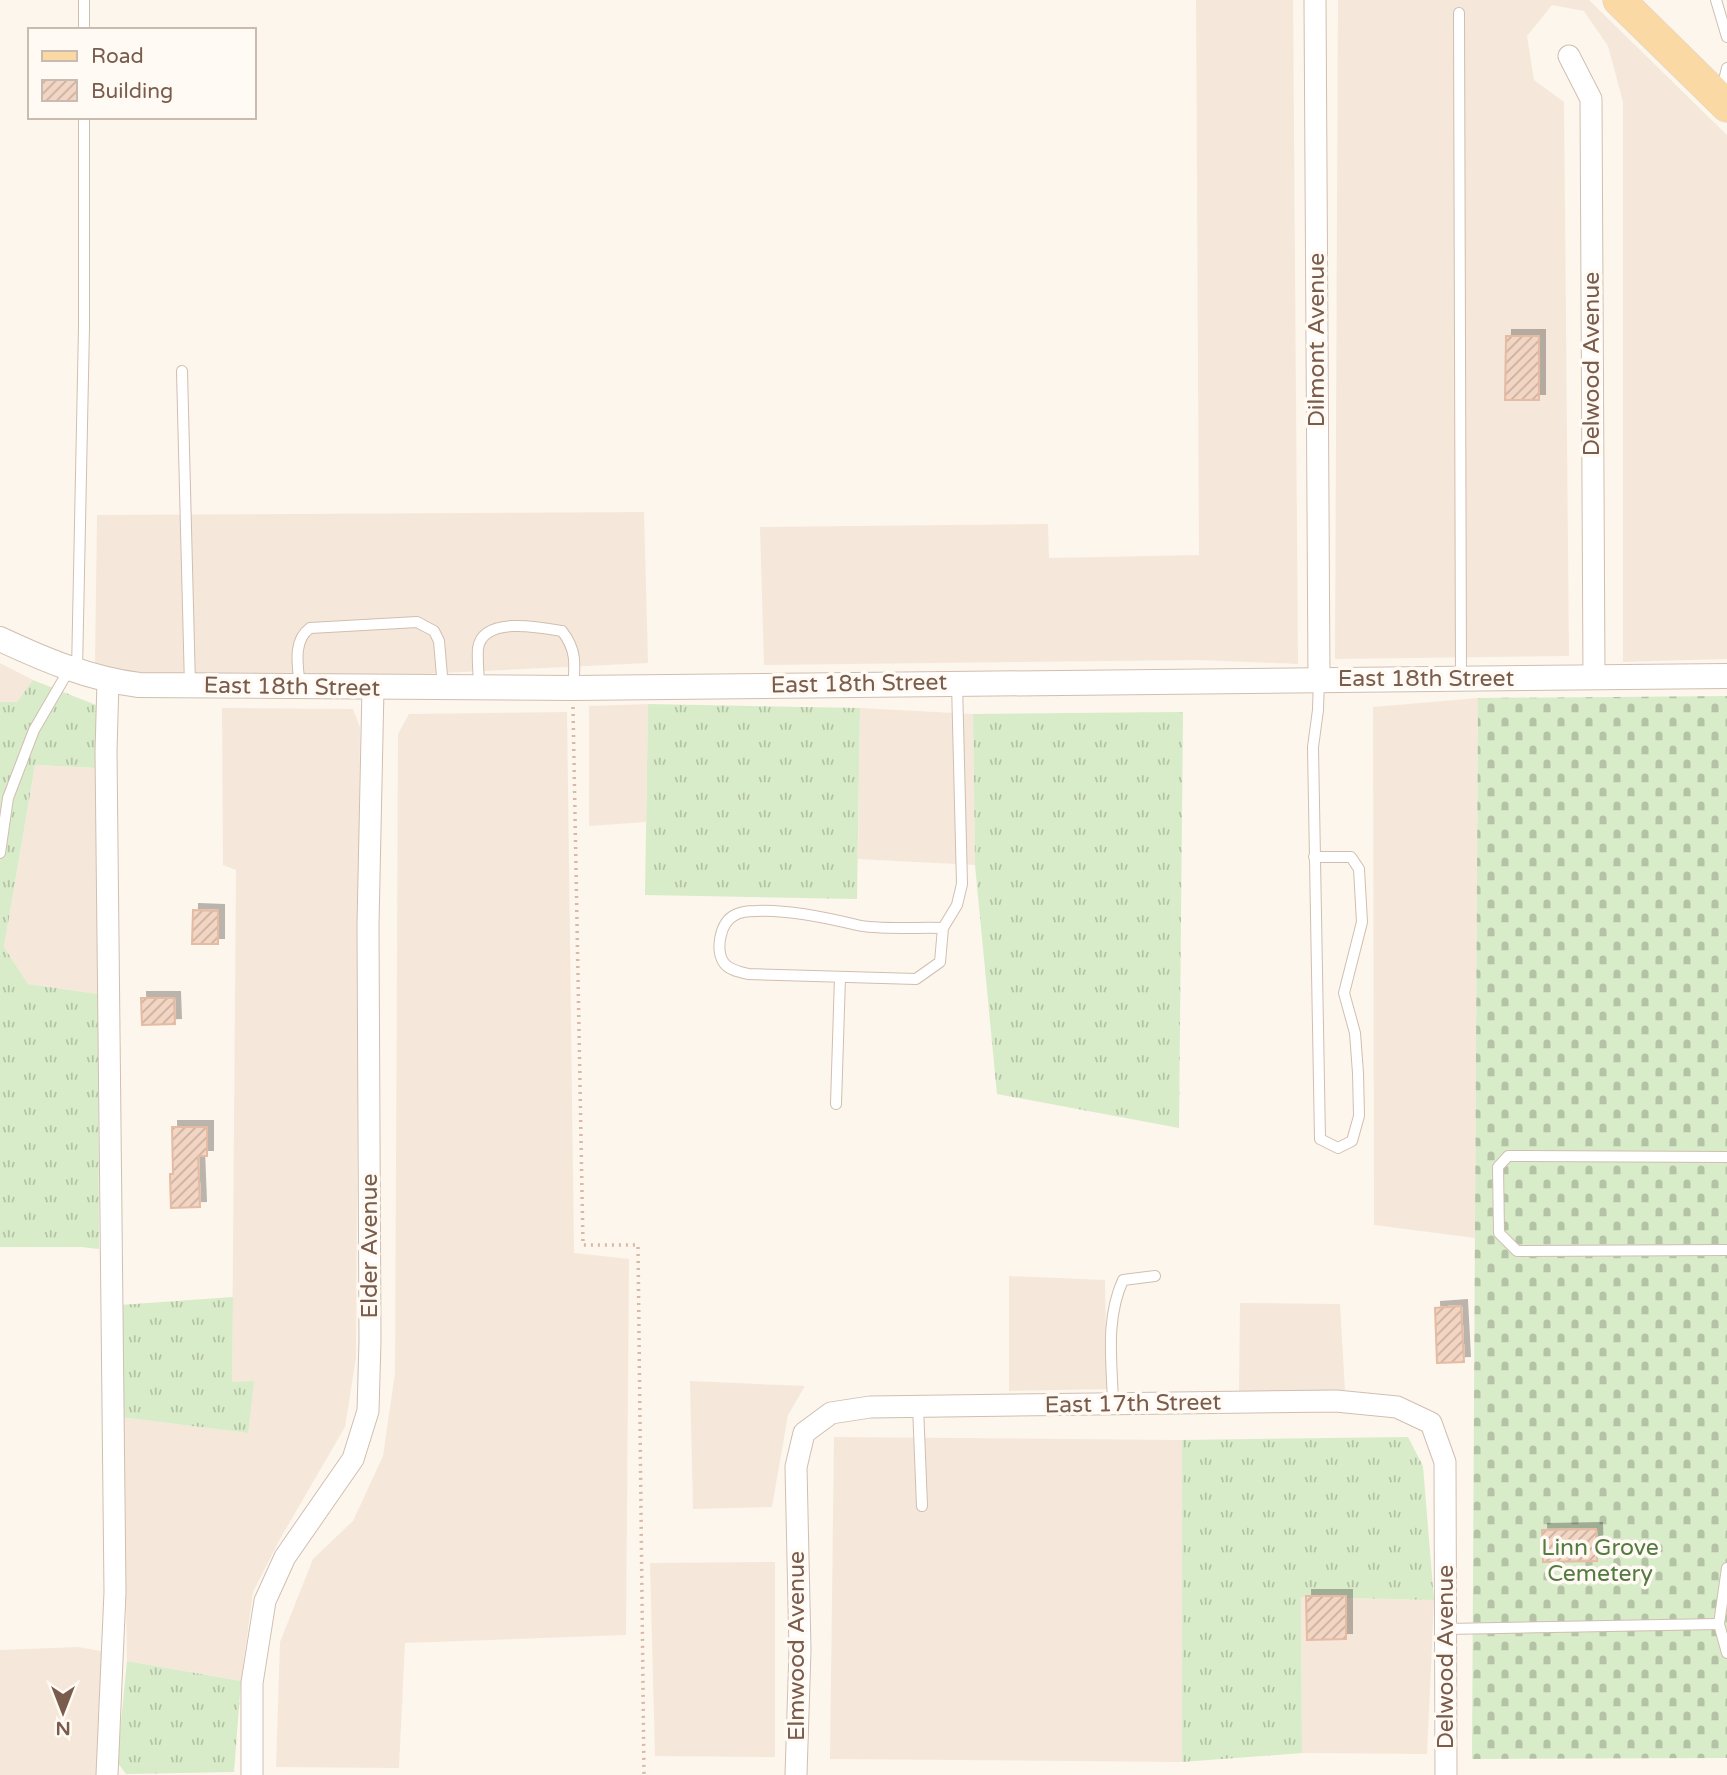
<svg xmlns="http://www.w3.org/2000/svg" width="1727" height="1775" font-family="'Varela Round',sans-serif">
  <defs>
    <pattern id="grass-tufts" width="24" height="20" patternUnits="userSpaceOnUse" patternTransform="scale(1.75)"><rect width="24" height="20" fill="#d8ecc9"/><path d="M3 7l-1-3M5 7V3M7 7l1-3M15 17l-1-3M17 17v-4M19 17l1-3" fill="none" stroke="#b4c2a5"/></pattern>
    <pattern id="cemetery-stones" width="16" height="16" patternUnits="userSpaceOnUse" patternTransform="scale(1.75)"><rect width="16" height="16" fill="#d8ecc9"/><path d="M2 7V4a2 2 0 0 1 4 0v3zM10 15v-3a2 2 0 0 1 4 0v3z" fill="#b4c2a5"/></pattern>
    <pattern id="building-hatch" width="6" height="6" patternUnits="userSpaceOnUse" patternTransform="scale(1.75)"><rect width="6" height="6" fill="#f3d5c3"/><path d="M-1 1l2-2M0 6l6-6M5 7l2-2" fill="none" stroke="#cab0a1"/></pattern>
    <filter id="shadow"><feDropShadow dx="6" dy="-6" stdDeviation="0" flood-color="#0004"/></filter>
  </defs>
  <rect width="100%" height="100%" fill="#fdf6ec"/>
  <!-- residential -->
  <g fill="#f5e8da">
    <polygon points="1196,0 1293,0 1298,664 1199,660 764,665 760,527 1048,524 1049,558 1199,555"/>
    <polygon points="1338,0 1589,0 1727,135 1727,659 1623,662 1623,102 1608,46 1584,11 1552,5 1527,36 1534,80 1564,102 1569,656 1335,659"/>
    <polygon points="644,512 648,663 381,676 137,676 95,664 97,515"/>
    <polygon points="0,663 33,680 17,702 0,702"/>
    <polygon points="1478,698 1475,1238 1374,1225 1373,707"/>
    <polygon points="648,704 646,822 589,826 589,706"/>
    <polygon points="222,708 353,709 360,727 356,1358 345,1427 280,1539 253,1592 241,1681 127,1661 125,1550 112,1416 248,1433 232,1382 236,870 223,865"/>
    <polygon points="860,708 973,714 975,865 858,859"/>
    <polygon points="567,712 574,1253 629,1259 626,1635 405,1643 399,1768 276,1767 280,1642 313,1559 353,1521 383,1456 395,1373 398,734 409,714"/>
    <polygon points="35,765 96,768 98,994 28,984 4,947"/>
    <polygon points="1009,1276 1105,1280 1107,1389 1009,1391"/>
    <polygon points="1240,1303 1340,1304 1345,1390 1239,1391"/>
    <polygon points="690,1381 805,1386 788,1415 772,1507 693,1509"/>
    <polygon points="834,1437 1182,1440 1182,1762 830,1759"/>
    <polygon points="775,1562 775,1757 655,1756 650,1563"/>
    <polygon points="1301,1597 1434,1600 1427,1754 1302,1753"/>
    <polygon points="78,1647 101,1651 101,1775 0,1775 0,1650"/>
  </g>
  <!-- grass -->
  <g fill="url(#grass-tufts)">
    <polygon points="33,680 101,707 96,768 35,765 4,947 28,984 98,994 99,1249 81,1247 0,1247 0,702 17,702"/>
    <polygon points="648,704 860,708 857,899 645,895"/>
    <polygon points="1183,712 1179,1128 997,1094 975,865 973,714"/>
    <polygon points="233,1297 232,1382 254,1381 248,1433 112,1416 120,1305"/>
    <polygon points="1408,1437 1423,1466 1434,1600 1301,1597 1302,1753 1182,1762 1182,1440"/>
    <polygon points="127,1661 241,1681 234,1772 126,1774 117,1762"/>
  </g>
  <!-- cemetery -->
  <polygon fill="url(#cemetery-stones)" points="1727,696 1727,1758 1472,1759 1478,698"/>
  <!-- building -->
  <g fill="url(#building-hatch)" stroke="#e6bba3" stroke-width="2" filter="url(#shadow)">
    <polygon points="1506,336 1539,336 1539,400 1505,400"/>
    <polygon points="193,910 218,911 218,944 192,944"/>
    <polygon points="141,998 174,998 175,1024 142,1025"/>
    <polygon points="172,1127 207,1127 207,1156 198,1156 200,1207 171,1208 170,1174 173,1174"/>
    <polygon points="1461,1306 1464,1362 1437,1363 1435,1308"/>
    <polygon points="1596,1529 1597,1561 1543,1562 1542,1530"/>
    <polygon points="1306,1596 1346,1596 1346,1639 1307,1640"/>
  </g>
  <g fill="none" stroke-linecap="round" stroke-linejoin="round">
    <defs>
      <g id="service">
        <polyline points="84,0 84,30"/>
        <polyline points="1716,0 1727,37"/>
        <polyline points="1459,13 1461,678"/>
        <polyline points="1721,93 1727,68"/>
        <polyline points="182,371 190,686"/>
        <polyline points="77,671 84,327 84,117"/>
        <path d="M300 687C298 667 292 641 310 628L417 622 434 631 439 641 443 688"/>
        <path d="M479 688C479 675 477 661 478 648 483 616 539 627 562 631 577 650 575 665 573 688"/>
        <polyline points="0,853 8,798 34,730 70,668"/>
        <polyline points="1314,857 1351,857 1359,869 1362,922 1344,993 1355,1033 1358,1073 1359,1116 1352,1141 1338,1148 1320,1139 1313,747 1318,710 1319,679"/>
        <path d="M943 928 940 962 916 979 748 974C740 972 729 970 724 963 715 950 720 922 735 915 740 912 750 911 756 911 786 909 828 918 857 925 876 930 921 927 943 928L957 905 962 884 957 683"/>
        <polyline points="836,1104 840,977"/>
        <polyline points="1727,1157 1508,1156 1498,1167 1499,1233 1517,1251 1727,1250"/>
        <path d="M1113 1404C1112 1361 1105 1320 1123 1280L1155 1276"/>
        <polyline points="918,1406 922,1506"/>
        <polyline points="1727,1568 1719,1624 1727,1653"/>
        <polyline points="1446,1629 1719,1624"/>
      </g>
      <g id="minor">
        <polyline points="1315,0 1319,679"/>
        <polyline points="1569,56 1591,99 1594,678"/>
        <polyline points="107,1775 115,1592 106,752 108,681"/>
        <polyline points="252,1775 252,1683 265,1601 285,1557 353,1459 368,1411 370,1341 368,925 373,688"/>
        <polyline points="796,1775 800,1650 796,1467 804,1433 831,1413 870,1407 1336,1401 1397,1407 1431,1423 1445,1462 1446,1775"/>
      </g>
      <path id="tertiary" d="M0 639C45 660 90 679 139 685L573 688 1727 676"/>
      <polyline id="primary" points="1619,0 1727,106"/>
    </defs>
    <!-- service casing -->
    <use href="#service" stroke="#d1beb0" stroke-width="12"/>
    <!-- minor casing -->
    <use href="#minor" stroke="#d1beb0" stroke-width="23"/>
    <!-- tertiary casing -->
    <use href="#tertiary" stroke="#d1beb0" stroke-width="26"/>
    <!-- primary casing -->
    <use href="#primary" stroke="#dad1cd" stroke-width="33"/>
    <!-- path -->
    <polyline stroke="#d9b8a5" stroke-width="3.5" stroke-dasharray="2 5" stroke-linecap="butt" points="573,707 583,1245 638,1245 644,1775"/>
    <!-- service -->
    <use href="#service" stroke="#fff" stroke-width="10"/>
    <!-- minor -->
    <use href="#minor" stroke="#fff" stroke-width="21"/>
    <!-- tertiary -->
    <use href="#tertiary" stroke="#fff" stroke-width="24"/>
    <!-- primary -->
    <use href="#primary" stroke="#fbd9a5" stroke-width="32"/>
  </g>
  <g text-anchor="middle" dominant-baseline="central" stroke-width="7" stroke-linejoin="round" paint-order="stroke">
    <!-- street labels -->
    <g font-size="23" fill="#7a5c4d" stroke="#fffaf3">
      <text transform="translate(1317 340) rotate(-90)">Dilmont Avenue</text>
      <text transform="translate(1592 364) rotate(-90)">Delwood Avenue</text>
      <text x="1426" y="679">East 18th Street</text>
      <text transform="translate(859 684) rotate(-1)">East 18th Street</text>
      <text transform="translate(292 687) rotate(1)">East 18th Street</text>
      <text transform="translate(370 1246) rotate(-90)">Elder Avenue</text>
      <text transform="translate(1133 1404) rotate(-1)">East 17th Street</text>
      <text transform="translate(797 1646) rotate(-90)">Elmwood Avenue</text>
      <text transform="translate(1446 1657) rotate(-90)">Delwood Avenue</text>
    </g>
    <!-- park labels -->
    <g font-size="23" fill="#537a41" stroke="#fffaf3">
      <text x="1600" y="1548">Linn Grove<tspan x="1600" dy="26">Cemetery</tspan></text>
    </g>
  </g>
  <!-- legend -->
  <rect x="28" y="28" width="228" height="91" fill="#fffaf3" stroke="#cabbb1" stroke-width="2"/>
  <rect x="42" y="51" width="35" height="10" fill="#fbd9a5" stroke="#cabbb1" stroke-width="2"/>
  <text x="91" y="63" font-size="21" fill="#7a5c4d">Road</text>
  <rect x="42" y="80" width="35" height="21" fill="url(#building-hatch)" stroke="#cabbb1" stroke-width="2"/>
  <text x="91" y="98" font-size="21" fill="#7a5c4d">Building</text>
  <!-- north arrow -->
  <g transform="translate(63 1712) rotate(180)" stroke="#fffaf3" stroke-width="5" paint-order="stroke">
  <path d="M0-5L12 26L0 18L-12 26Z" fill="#7a5c4d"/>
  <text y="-10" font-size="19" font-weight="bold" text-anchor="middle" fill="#7a5c4d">N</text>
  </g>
</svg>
